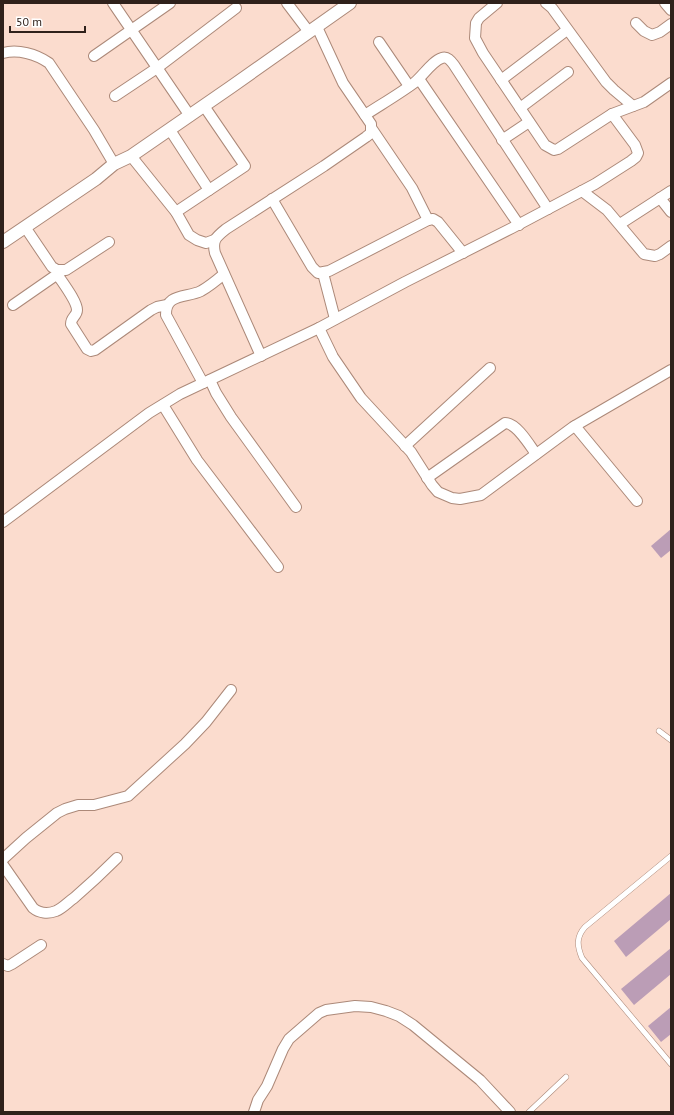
<svg xmlns="http://www.w3.org/2000/svg" width="674" height="1115" font-family="'PT Sans',sans-serif">
  <rect width="100%" height="100%" fill="#fbdcce"/>
  <!-- building -->
  <g fill="#bb9db6">
    <polygon points="671,529 671,550 661,558 651,546"/>
    <polygon points="671,893 671,919 626,957 614,941"/>
    <polygon points="671,948 671,974 634,1005 621,989"/>
    <polygon points="671,1007 671,1034 661,1042 648,1026"/>
  </g>
  <g fill="none" stroke-linecap="round" stroke-linejoin="round">
    <defs>
      <g id="service">
        <polyline points="659,731 671,740"/>
        <path d="M671 856 585 927C576 937 577 946 582 958L671 1064"/>
        <polyline points="529,1112 566,1077"/>
      </g>
      <g id="minor">
        <polyline points="113,3 190,116"/>
        <polyline points="287,3 309,32"/>
        <polyline points="497,3 479,18 476,23 475,38 483,53 545,145 554,150 558,149 612,114 644,102 671,83"/>
        <polyline points="546,3 552,8 606,82 614,90 633,106"/>
        <polyline points="665,3 671,10"/>
        <polyline points="636,23 644,31 652,35 660,32 671,24"/>
        <polyline points="379,42 409,86"/>
        <path d="M3 53C18 49 36 54 49 63L94 130 114 164"/>
        <polyline points="94,56 170,3"/>
        <polyline points="419,79 519,225"/>
        <polyline points="501,80 567,30"/>
        <polyline points="115,96 157,68 236,8"/>
        <polyline points="520,108 568,72"/>
        <path d="M365 115C382 104 399 94 414 83 423 76 432 61 442 58 447 56 451 61 454 65L548 209"/>
        <polyline points="372,129 412,188 428,220"/>
        <polyline points="170,130 209,190"/>
        <polyline points="502,140 529,122"/>
        <polyline points="131,156 176,212 189,235 197,240 206,243 214,240"/>
        <polyline points="582,191 607,210 644,254 655,256 660,254 671,246"/>
        <polyline points="660,198 671,212"/>
        <polyline points="272,199 312,267 318,273 329,271 428,220 433,219 438,222 463,253"/>
        <polyline points="176,212 245,166 204,106"/>
        <polyline points="620,224 671,191"/>
        <polyline points="25,227 52,267 57,270 66,270 109,242"/>
        <polyline points="323,273 335,319"/>
        <path d="M57 274C62 282 77 301 77 310 77 316 71 317 71 324L87 349 91 351 95 350 151 310 157 307 167 305"/>
        <polyline points="13,305 62,271"/>
        <polyline points="319,328 333,357 361,398 411,452 432,485 438,492 452,498 460,499 481,495 573,427 671,370"/>
        <path d="M261 356 215 253C212 240 216 237 226 229L324 166 366 137 371 133V124L343 83 317 27"/>
        <polyline points="210,380 216,393 231,417 296,507"/>
        <path d="M203 383 166 315C165 293 187 298 201 291 210 286 217 280 224 274"/>
        <polyline points="163,405 197,460 278,567"/>
        <polyline points="575,426 637,501"/>
        <polyline points="405,446 490,368"/>
        <path d="M427 478 505 423C517 423 530 446 536 454"/>
        <polyline points="3,522 149,413 180,394 319,328 405,282 512,228 595,184 631,161 636,157 638,153 635,145 612,114"/>
        <polyline points="3,859 26,838 57,813 65,809 78,805 94,805 128,796 185,744 206,722 231,690"/>
        <path d="M3 865 33 908C39 913 48 914 56 911 63 908 68 902 74 898 89 885 103 872 117 858"/>
        <polyline points="3,964 8,966 12,964 41,945"/>
        <polyline points="254,1112 258,1100 267,1086 283,1049 289,1039 319,1013 326,1010 355,1006 371,1007 386,1011 399,1016 413,1025 480,1080 510,1112"/>
      </g>
      <polyline id="tertiary" points="3,242 96,179 114,164 131,156 231,87 350,3"/>
    </defs>
    <!-- service casing -->
    <use href="#service" stroke="#ac8979" stroke-width="6"/>
    <!-- minor casing -->
    <use href="#minor" stroke="#ac8979" stroke-width="12"/>
    <!-- tertiary casing -->
    <use href="#tertiary" stroke="#ac8979" stroke-width="14"/>
    <!-- service -->
    <use href="#service" stroke="#fff" stroke-width="5"/>
    <!-- minor -->
    <use href="#minor" stroke="#fff" stroke-width="10"/>
    <!-- tertiary -->
    <use href="#tertiary" stroke="#fff" stroke-width="12"/>
  </g>
  <!-- border -->
  <rect width="674" height="1115" fill="none" stroke="#2f211b" stroke-width="8"/>
  <!-- scale -->
  <path d="M10 26v6h75v-6" fill="none" stroke="#2f211b" stroke-width="2"/>
  <text x="16" y="26" font-size="12" fill="#2f211b" stroke="#ffffff" stroke-width="3" paint-order="stroke">50 m</text>
</svg>
